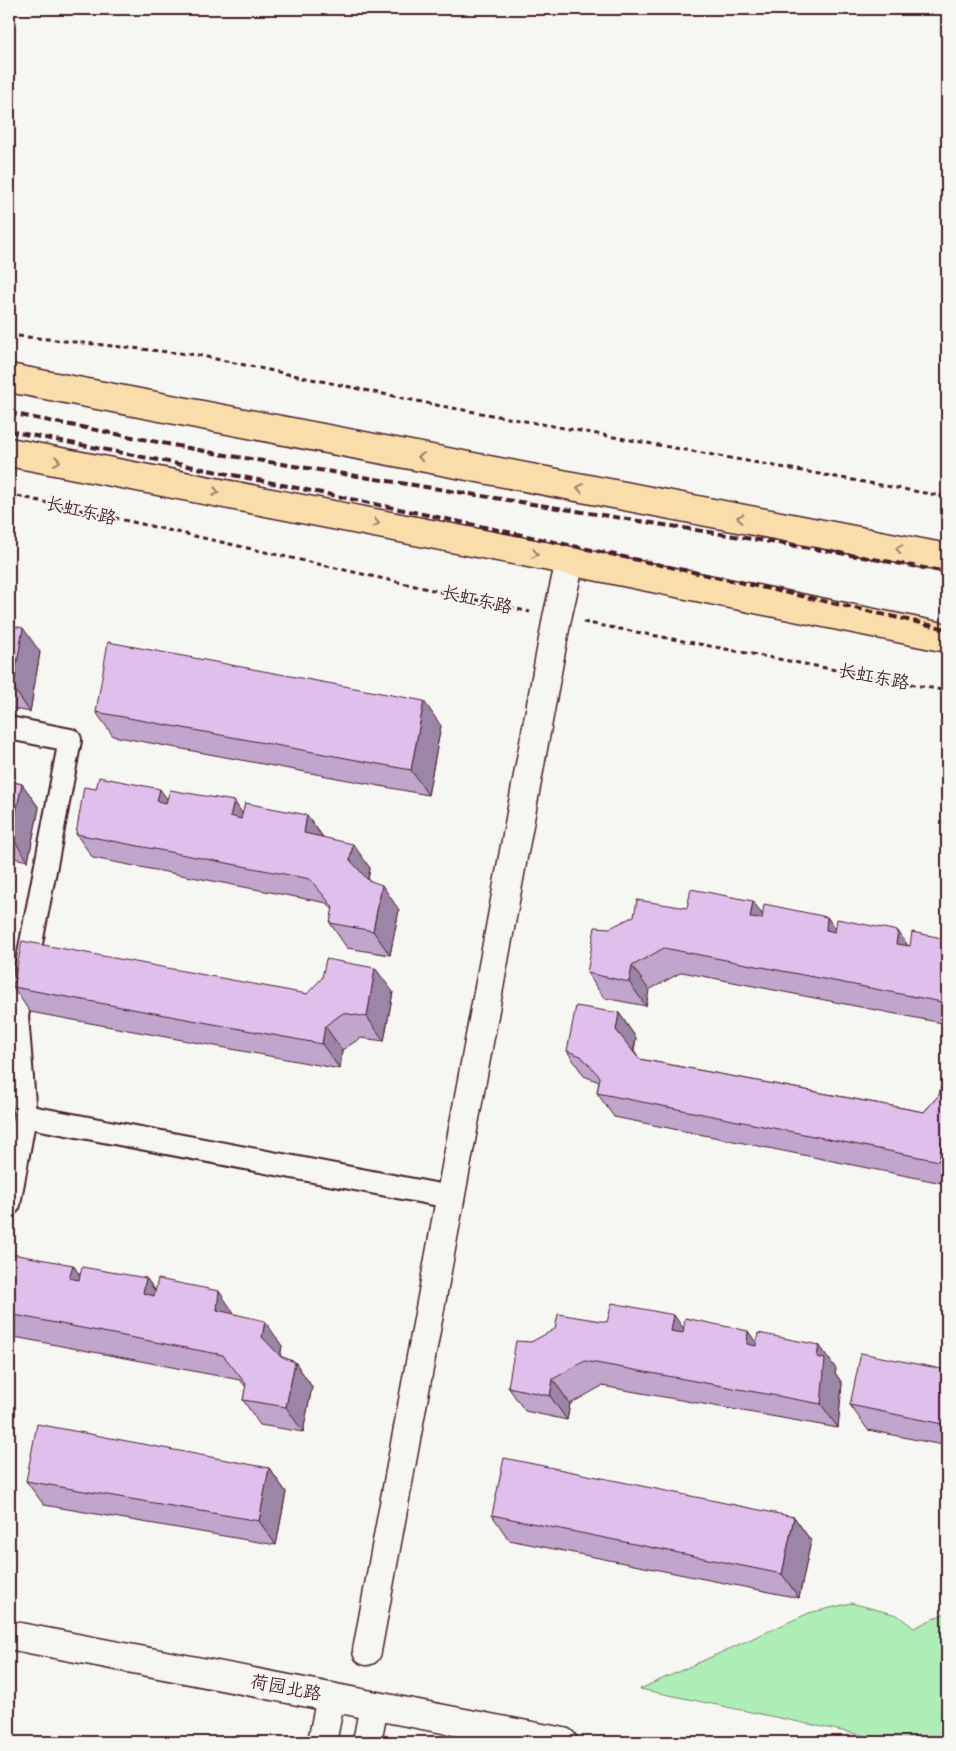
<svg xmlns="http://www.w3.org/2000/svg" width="956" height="1751" font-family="'Architects Daughter','LXGW WenKai TC',sans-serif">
  <rect width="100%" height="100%" fill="#f6f6f2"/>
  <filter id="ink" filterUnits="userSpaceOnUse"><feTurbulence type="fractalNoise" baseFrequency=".02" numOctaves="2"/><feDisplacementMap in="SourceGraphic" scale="10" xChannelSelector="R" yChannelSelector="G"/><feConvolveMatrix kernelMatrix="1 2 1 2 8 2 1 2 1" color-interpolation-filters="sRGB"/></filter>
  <g filter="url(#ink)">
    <!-- green -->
    <polygon fill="#adeeb6" stroke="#7c8670" points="851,1603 897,1615 914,1628 947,1612 947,1742 895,1742 640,1689 809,1613"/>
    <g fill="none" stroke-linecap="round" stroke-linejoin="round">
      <defs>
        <g id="minor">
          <polyline points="9,728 70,740 17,1016 25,1116"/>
          <polyline points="9,1204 25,1116 450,1197"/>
        </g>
        <g id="tertiary">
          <polyline points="9,1635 563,1742"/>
          <polyline points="367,1651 557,618 570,561"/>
          <polyline points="322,1742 331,1697"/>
          <polyline points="367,1742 374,1706"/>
        </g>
        <g id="primary">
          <polyline points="9,378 947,558"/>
          <polyline points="9,452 570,561 947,638"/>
        </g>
      </defs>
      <!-- minor casing -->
      <use href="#minor" stroke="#4a1f2b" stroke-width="26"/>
      <!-- tertiary casing -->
      <use href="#tertiary" stroke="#4a1f2b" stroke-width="31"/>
      <!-- primary casing -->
      <use href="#primary" stroke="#4a1f2b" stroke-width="31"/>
      <!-- path -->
      <g stroke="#4a1f2b" stroke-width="3" stroke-dasharray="5 4" stroke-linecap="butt">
        <polyline points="9,335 197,355 436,405 947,497"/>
        <polyline points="9,494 530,612"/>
        <polyline points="583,622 947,691"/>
      </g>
      <!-- minor -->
      <use href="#minor" stroke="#f6f6f2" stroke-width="22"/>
      <!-- tertiary -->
      <use href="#tertiary" stroke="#f6f6f2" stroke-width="28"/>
      <!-- primary -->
      <use href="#primary" stroke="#f9deab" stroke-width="28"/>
      <!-- rail -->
      <g stroke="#4a1f2b" stroke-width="4" stroke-dasharray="8 4" stroke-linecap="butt">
        <polyline points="9,413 219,454 834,552 947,572"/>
        <path d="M9 431C323 491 636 558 947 629"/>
      </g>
    </g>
    <!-- wall -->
    <g fill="#c0a5cc" stroke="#4a1f2b">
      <polygon points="9,625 40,652 30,712 9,708"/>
      <polygon points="96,712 441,726 428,795 113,736"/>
      <polygon points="9,781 22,784 39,808 28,861 9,857"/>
      <polygon points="96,789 167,799 234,801 242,814 307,815 323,837 370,868 368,880 399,910 390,955 347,948 330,923 333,910 327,903 93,858 76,834"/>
      <polygon points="687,908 762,915 827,917 836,930 910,946 947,939 947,1024 682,972 649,990 646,1006 604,998 587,973 610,928"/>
      <polygon points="13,987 307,994 393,992 384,1041 361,1038 342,1050 340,1069 30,1012"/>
      <polygon points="619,1013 636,1038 634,1051 639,1059 924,1112 939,1095 947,1077 947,1184 614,1117 597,1093 599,1082 584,1076 567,1051"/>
      <polygon points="9,1265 73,1265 80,1276 146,1278 155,1290 235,1314 282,1346 280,1356 295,1362 312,1387 303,1432 260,1425 243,1400 246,1387 240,1380 9,1336"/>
      <polygon points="607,1322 683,1329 756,1342 819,1345 836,1369 835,1373 842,1383 838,1428 602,1386 570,1404 567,1420 525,1411 508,1387 531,1342"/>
      <polygon points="947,1370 947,1446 868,1430 850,1405"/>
      <polygon points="269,1468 286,1492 276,1545 44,1505 26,1481"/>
      <polygon points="492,1515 794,1517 811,1541 799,1598 509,1540"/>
    </g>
    <!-- shaded-wall -->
    <g fill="#9c86a6" stroke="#4a1f2b">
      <polygon points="23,628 40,652 30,712 13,687"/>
      <polygon points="424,701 441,726 428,795 411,770"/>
      <polygon points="22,784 39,808 28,861 11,836"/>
      <polygon points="160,789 177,813 157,801"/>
      <polygon points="234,801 251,826 230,816"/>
      <polygon points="307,815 324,839 304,833"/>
      <polygon points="353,844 370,868 367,884 350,860"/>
      <polygon points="382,885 399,910 390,955 373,931"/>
      <polygon points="753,901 770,926 750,918"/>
      <polygon points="827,917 844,942 826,930"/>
      <polygon points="898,931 915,956 896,944"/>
      <polygon points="632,966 649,990 646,1006 629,982"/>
      <polygon points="375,968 393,992 384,1041 367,1017"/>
      <polygon points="619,1013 636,1038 633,1054 616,1030"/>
      <polygon points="325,1026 342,1050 340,1069 322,1044"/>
      <polygon points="942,1143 947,1151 947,1172 939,1161"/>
      <polygon points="73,1265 90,1290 69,1278"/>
      <polygon points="146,1278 163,1302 143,1293"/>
      <polygon points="219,1291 236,1316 217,1310"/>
      <polygon points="674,1315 691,1339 671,1331"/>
      <polygon points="265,1321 282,1346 279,1361 262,1337"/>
      <polygon points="748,1331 765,1355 747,1344"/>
      <polygon points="819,1345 836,1369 835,1373 842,1383 838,1428 821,1404 817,1357"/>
      <polygon points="295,1362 312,1387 303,1432 286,1407"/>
      <polygon points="553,1379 570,1404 567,1420 550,1396"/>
      <polygon points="269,1468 286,1492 276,1545 259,1521"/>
      <polygon points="794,1517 811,1541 799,1598 782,1574"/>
    </g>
    <!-- building -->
    <g fill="#dfc0ed" stroke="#4a1f2b">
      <polygon points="9,625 23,628 13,687 9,686"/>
      <polygon points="108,642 424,701 411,770 96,712"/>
      <polygon points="99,777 160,789 157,801 166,803 170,790 234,801 230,816 241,819 245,803 307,815 304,833 353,844 350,860 368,880 382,885 373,931 330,923 333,907 310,879 76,834 84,787 96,789"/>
      <polygon points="9,781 22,784 11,836 9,836"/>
      <polygon points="691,889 753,901 750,918 762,919 764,904 827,917 826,930 835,932 837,919 898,931 896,944 910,946 912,932 947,939 947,1003 664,948 632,966 629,982 587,973 595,927 610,928 634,916 637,900 687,908"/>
      <polygon points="22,941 307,994 322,978 326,959 375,968 367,1017 343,1013 325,1026 322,1044 13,987"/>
      <polygon points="576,1006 619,1013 616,1030 639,1059 924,1112 939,1095 943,1076 947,1077 947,1139 942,1143 939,1161 597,1093 600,1077 581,1056 567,1051"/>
      <polygon points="12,1254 73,1265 69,1278 79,1280 82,1267 146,1278 143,1293 154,1296 158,1279 219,1291 217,1310 265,1321 262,1337 281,1357 295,1362 286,1407 243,1400 246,1384 223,1355 9,1314 9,1265"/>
      <polygon points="612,1303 674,1315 671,1331 683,1333 685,1318 748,1331 747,1344 756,1346 758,1333 819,1345 817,1357 825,1359 821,1404 585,1361 553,1379 550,1396 508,1387 516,1341 531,1342 555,1329 558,1314 607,1322"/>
      <polygon points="861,1353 947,1370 947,1425 850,1405"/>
      <polygon points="37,1424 269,1468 259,1521 26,1481"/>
      <polygon points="504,1458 794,1517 782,1574 492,1515"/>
    </g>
    <!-- one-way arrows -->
    <defs><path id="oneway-chevron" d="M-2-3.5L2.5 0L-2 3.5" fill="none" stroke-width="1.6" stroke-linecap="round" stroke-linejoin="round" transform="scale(1.25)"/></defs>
    <g stroke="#a27e6b">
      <use href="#oneway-chevron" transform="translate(421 457) rotate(-169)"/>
      <use href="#oneway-chevron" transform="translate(57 461) rotate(11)"/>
      <use href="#oneway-chevron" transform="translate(580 488) rotate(-169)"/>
      <use href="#oneway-chevron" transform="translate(216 492) rotate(11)"/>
      <use href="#oneway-chevron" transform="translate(740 518) rotate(-169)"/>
      <use href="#oneway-chevron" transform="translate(376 523) rotate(11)"/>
      <use href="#oneway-chevron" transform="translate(899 549) rotate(-169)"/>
      <use href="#oneway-chevron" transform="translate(535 554) rotate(11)"/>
    </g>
  </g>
  <g text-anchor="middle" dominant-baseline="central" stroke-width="4" stroke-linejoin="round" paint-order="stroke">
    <!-- street labels -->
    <g font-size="18" fill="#4a1f2b" stroke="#f6f6f2">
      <text transform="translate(81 511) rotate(13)">长虹东路</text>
      <text transform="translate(477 600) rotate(13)">长虹东路</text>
      <text transform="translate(874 677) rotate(11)">长虹东路</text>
      <text transform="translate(286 1688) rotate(11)">荷园北路</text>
    </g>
  </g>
  <!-- margin -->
  <rect width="956" height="1751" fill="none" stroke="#f6f6f2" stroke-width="30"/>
  <rect x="15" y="15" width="926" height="1721" fill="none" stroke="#4a1f2b" stroke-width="2" filter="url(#ink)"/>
</svg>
